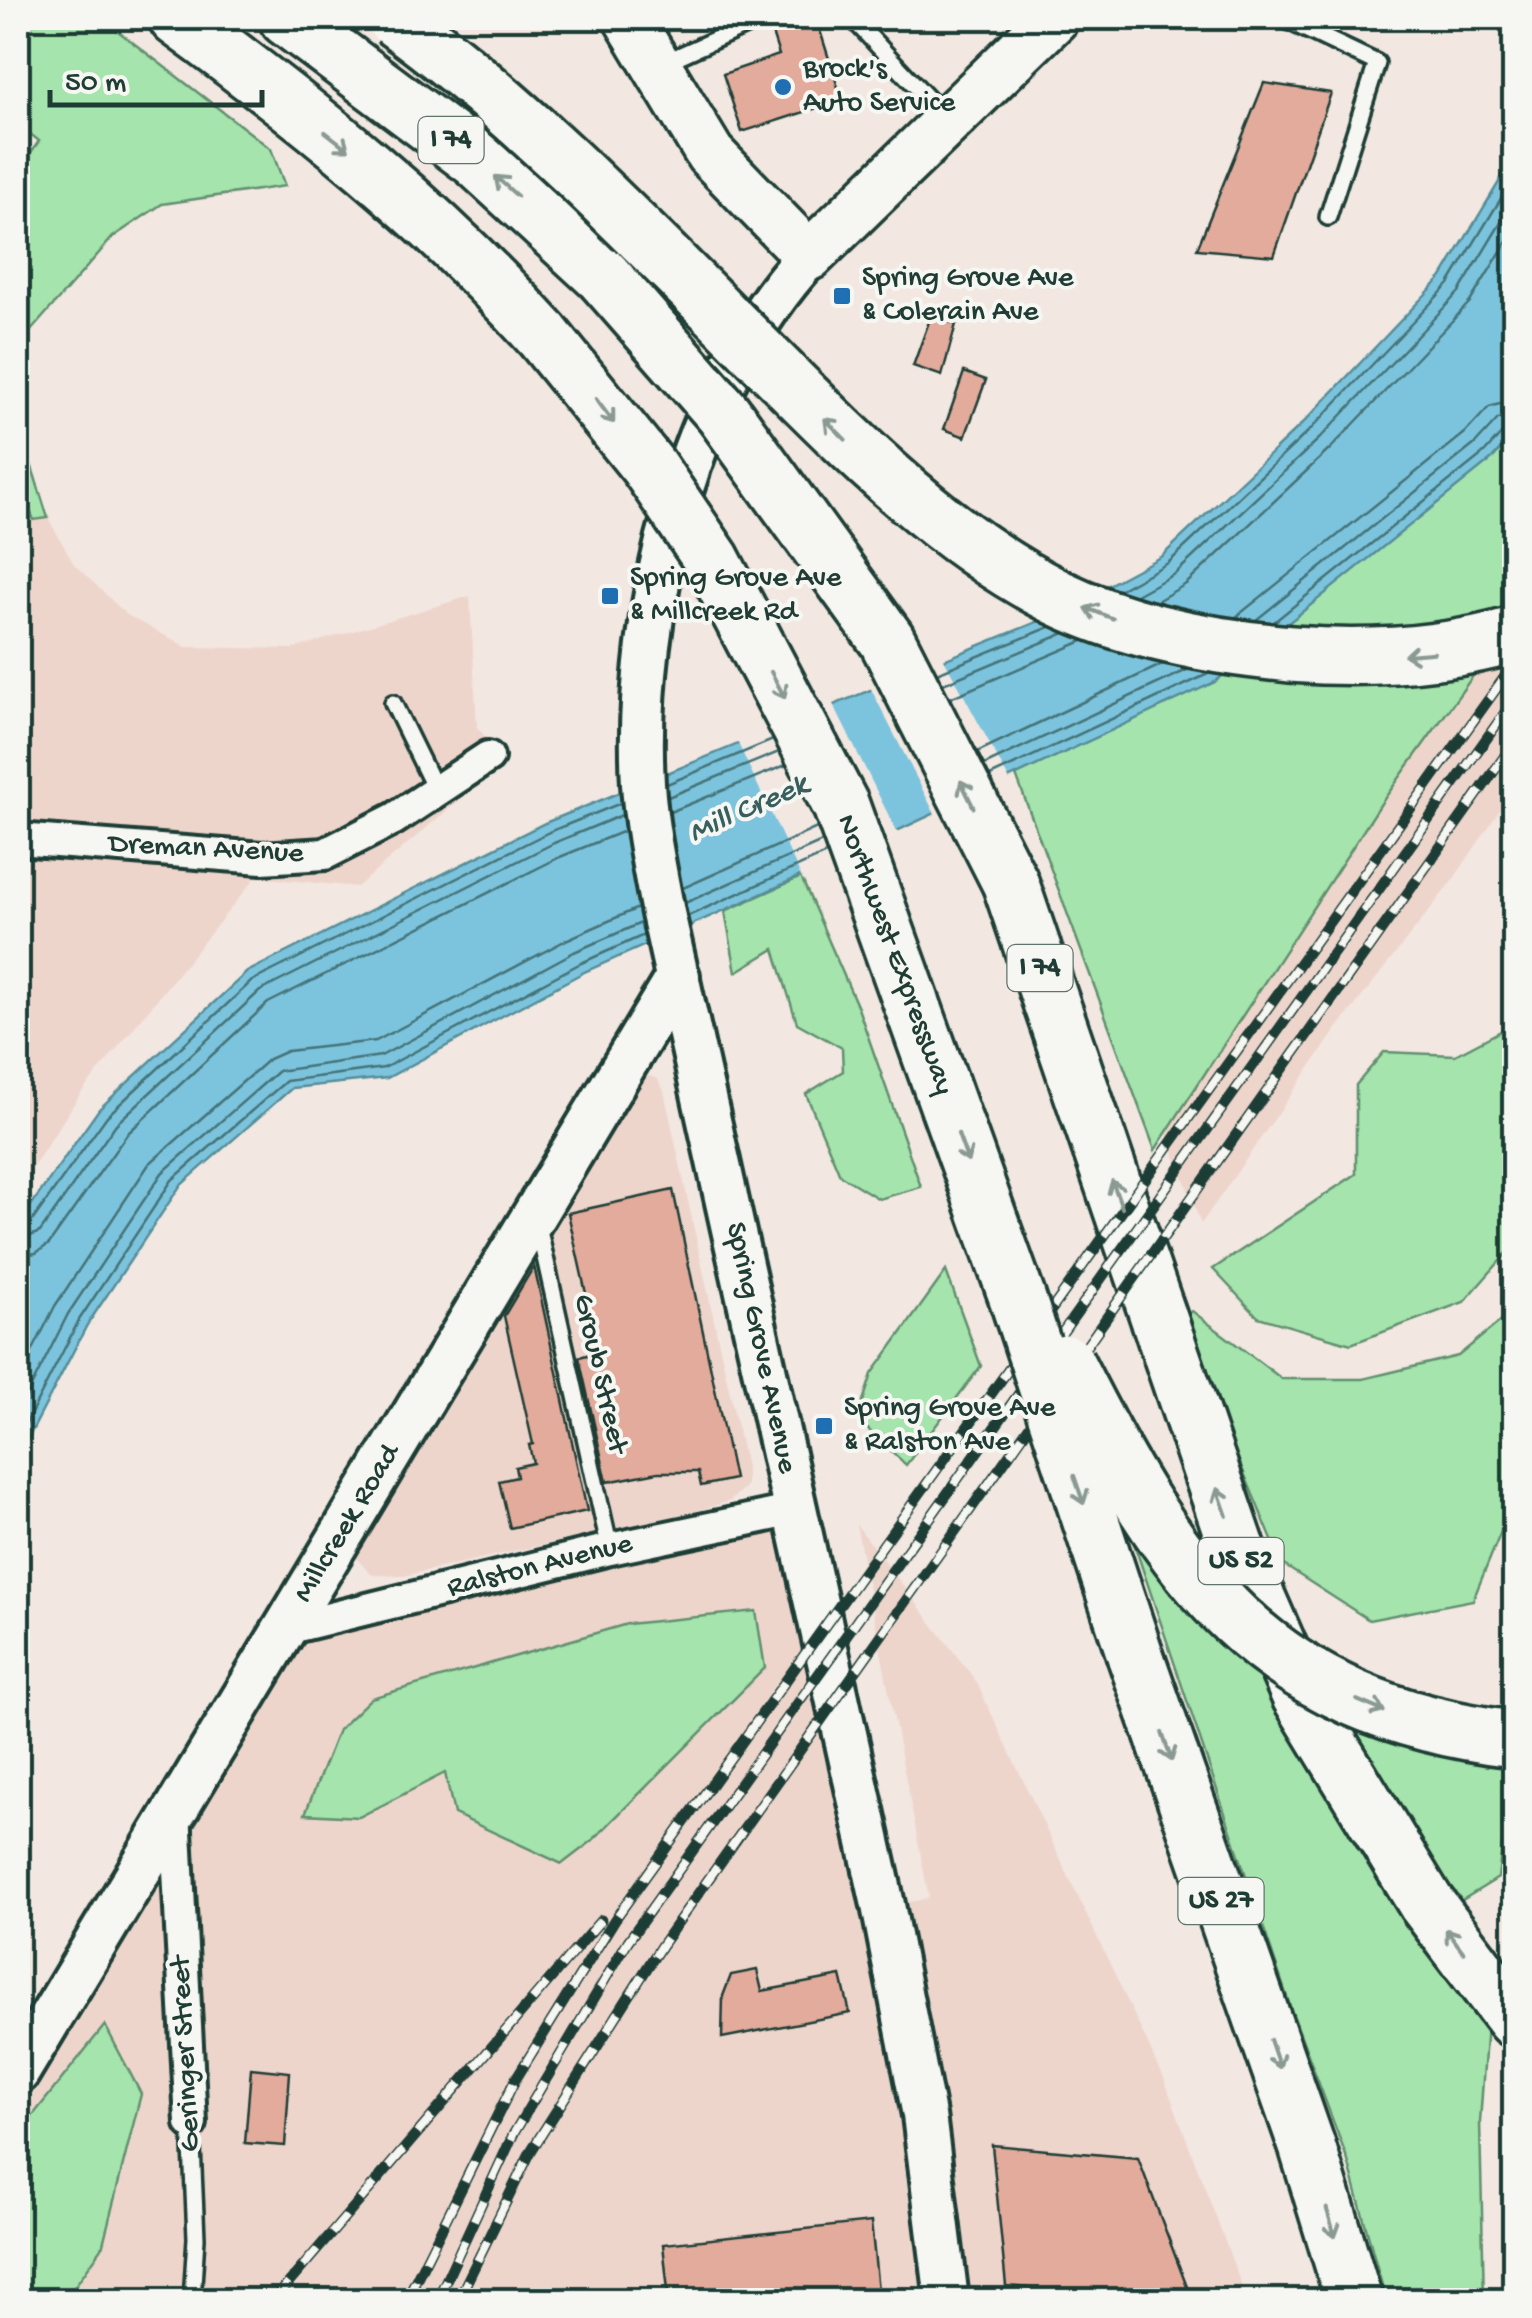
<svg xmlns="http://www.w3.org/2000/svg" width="1532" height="2318" font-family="'Gochi Hand',sans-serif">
  <rect width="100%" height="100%" fill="#f2e7e1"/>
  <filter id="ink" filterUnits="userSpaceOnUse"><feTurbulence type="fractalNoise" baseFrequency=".01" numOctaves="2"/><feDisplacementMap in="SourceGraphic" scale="20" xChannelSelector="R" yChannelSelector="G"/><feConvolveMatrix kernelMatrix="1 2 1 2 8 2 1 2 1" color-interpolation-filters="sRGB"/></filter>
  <g filter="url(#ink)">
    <!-- built -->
    <g fill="#eed5cc">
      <polygon points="18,423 48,518 74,564 127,615 186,647 293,649 470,596 477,727 505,761 357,887 256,877 81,1093 18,1190"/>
      <polygon points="1514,619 1514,789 1453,880 1336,1030 1201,1224 1166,1132 1382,802"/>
      <polygon points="641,1074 657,1078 664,1091 746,1467 746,1486 730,1501 708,1508 404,1576 372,1575 357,1559 357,1545"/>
      <polygon points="795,1510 866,1911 929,1898 856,1524 976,1681 1163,2076 1247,2300 18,2300 18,2072 286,1629"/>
    </g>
    <!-- green -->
    <g fill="#a5e4ac" stroke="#629070" stroke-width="2.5">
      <polygon points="18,18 101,18 271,149 285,186 162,204 113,237 29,333 18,419 18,171 39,141 18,124"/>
      <polygon points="18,423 48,518 34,520 18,482"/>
      <polygon points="1514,434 1514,619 1382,802 1155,1150 1016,775 1089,740 1491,460"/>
      <polygon points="801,877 858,1008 921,1187 879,1199 840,1175 806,1094 843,1071 842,1048 797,1023 774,949 736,972 725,911"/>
      <polygon points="1514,1024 1514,1245 1464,1302 1351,1344 1258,1317 1213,1269 1356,1174 1356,1085 1384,1052 1455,1055"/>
      <polygon points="946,1271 981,1366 906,1465 857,1419 872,1374"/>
      <polygon points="1514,1310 1514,1500 1473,1600 1369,1620 1282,1564 1180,1320 1192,1311 1282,1379 1363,1379 1458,1356"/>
      <polygon points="1119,1499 1258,1628 1487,2023 1480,2122 1484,2300 1386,2300 1348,2161 1292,2012"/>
      <polygon points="756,1611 765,1668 592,1841 562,1864 454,1814 445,1773 359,1817 305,1814 338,1730 371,1698 627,1624"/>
      <polygon points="1316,1662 1513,1757 1498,1878 1459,1902 1366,1753"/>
      <polygon points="105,2025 141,2094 102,2248 65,2300 18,2300 18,2134"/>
    </g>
    <!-- water -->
    <polygon fill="#7cc4dd" stroke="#578e99" stroke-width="2.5" points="1514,157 1514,434 1491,460 1215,682 777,887 584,972 387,1078 292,1088 180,1186 87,1325 18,1458 18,1224 99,1109 247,972 545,823 1049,617 1162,556 1303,423 1442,277"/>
    <!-- pier -->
    <g fill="#f2e7e1">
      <polygon points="942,655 1011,783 937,818 869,685"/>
      <polygon points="831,700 899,836 803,881 736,739"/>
    </g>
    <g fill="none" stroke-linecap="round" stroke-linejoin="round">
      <!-- shore -->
      <g stroke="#447378" stroke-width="2.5">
        <polyline points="1119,590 1168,563 1311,429 1449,284 1514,177"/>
        <polyline points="1136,595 1176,573 1320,438 1459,292 1514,201"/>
        <polyline points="1157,601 1186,584 1331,448 1470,302 1514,230"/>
        <polyline points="1236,617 1465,433 1489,407 1514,400"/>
        <polyline points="1256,620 1475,444 1498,419 1514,415"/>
        <polyline points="1274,622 1484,453 1504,431 1514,428"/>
        <polyline points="937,673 1050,627"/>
        <polyline points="943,684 1065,633"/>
        <polyline points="950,698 1083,641"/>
        <polyline points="977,752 1163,664"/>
        <polyline points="984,765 1187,670"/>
        <polyline points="990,776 1208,674"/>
        <polyline points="667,784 773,740"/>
        <polyline points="668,797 779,752"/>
        <polyline points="670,812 786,765"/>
        <polyline points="683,888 817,828"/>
        <polyline points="685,903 822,842"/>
        <polyline points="688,916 826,854"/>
        <polyline points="18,1229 30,1224 107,1116 252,981 549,832 621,803"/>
        <polyline points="18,1241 40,1232 116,1124 260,991 554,843 622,815"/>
        <polyline points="18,1256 36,1253 49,1244 127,1134 268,1003 560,857 624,831"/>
        <polyline points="18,1380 55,1306 149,1164 269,1059 287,1051 376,1041 568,939 638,908"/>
        <polyline points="18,1413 68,1314 162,1173 278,1071 381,1056 574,952 641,923"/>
        <polyline points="18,1439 79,1320 172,1180 286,1081 384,1068 579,964 644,935"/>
      </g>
    </g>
    <!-- building -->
    <g fill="#e3ab9c" stroke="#1f3d34" stroke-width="2.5">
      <polygon points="790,18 807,18 810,27 818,24 842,100 742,132 723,74 779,55 770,27"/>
      <polygon points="1264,83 1331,93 1274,256 1197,249"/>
      <polygon points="931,316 956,324 942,376 913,366"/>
      <polygon points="964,372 986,380 965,437 944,429"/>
      <polygon points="673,1190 734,1479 701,1486 698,1472 658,1472 607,1482 579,1357 599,1352 568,1213"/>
      <polygon points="534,1266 587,1511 510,1528 499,1481 517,1477 515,1467 533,1463 529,1445 533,1444 504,1316"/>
      <polygon points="757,1970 762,1991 841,1976 850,2013 722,2038 723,1996 731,1975"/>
      <polygon points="251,2068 290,2072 285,2146 245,2143"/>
      <polygon points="992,2145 1138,2158 1192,2300 1055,2300 1053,2290 1006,2286"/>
      <polygon points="871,2222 879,2300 669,2300 663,2244"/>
    </g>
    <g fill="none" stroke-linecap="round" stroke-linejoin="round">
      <defs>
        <g id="lane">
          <polyline points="852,18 945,117"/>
          <polyline points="1282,18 1377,63 1328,217"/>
          <polyline points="663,63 763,18"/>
          <polyline points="393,703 436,791"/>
          <polyline points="538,1226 610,1549"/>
          <polyline points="191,2123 196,2238 192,2300"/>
        </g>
        <g id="street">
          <polyline points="18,839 262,858 325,854 394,819 488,757"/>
          <polyline points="286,1629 610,1549 795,1510"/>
          <polyline points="175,1811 191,2123"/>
        </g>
        <g id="secondary">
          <path d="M809 256C689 385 633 611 643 784 646 828 655 870 663 913L883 1905 924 2115 947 2300"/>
          <polyline points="18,2072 678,976"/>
        </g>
        <polyline id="primary" points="628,18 710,154 809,256 1054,18"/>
        <g id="highway">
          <path d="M177 18C308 114 434 215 543 336"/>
          <polyline points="287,18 477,160 603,276"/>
          <polyline points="1010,882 1244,1568 1300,1696 1426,1903 1514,2019"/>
          <polyline points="1135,1655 1307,2146 1354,2300"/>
        </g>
      </defs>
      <!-- lane casing -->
      <use href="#lane" stroke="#1f3d34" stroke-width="22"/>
      <!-- street casing -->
      <use href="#street" stroke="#1f3d34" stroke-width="38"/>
      <!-- secondary casing -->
      <use href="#secondary" stroke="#1f3d34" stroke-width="50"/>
      <!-- primary casing -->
      <use href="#primary" stroke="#1f3d34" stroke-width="55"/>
      <!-- highway casing -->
      <use href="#highway" stroke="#1f3d34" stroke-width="62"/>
      <!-- lane -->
      <use href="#lane" stroke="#f6f6f2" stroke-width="15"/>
      <!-- street -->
      <use href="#street" stroke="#f6f6f2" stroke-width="30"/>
      <!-- secondary -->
      <use href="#secondary" stroke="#f6f6f2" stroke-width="42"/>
      <!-- primary -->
      <use href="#primary" stroke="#f6f6f2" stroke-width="48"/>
      <!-- highway -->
      <use href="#highway" stroke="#f6f6f2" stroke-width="55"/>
      <defs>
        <g id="rail">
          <polyline points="274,2300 601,1920"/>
          <polyline points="406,2300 515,2080 615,1919 1514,664"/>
          <polyline points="437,2300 514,2133 628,1941 1514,700"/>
          <polyline points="458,2300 531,2151 661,1946 1514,743"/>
        </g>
      </defs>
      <!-- rail casing -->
      <use href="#rail" stroke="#1f3d34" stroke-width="11"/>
      <!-- rail -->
      <use href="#rail" stroke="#f6f6f2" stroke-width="8" stroke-dasharray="22" stroke-linecap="butt"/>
      <defs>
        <g id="highway-bridge">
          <path d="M394 18C522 110 648 242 760 354 849 443 943 540 1057 597 1127 631 1213 647 1291 654 1367 660 1441 656 1514 635"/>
          <polyline points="603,276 723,413 887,640 1010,882"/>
          <polyline points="543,336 648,466 712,560 841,806 1017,1297 1135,1655"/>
          <path d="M1066 1363C1173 1576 1262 1709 1514 1739"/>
        </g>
      </defs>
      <!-- highway-bridge casing -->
      <use href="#highway-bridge" stroke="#1f3d34" stroke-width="62" stroke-linecap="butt"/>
      <!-- highway-bridge -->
      <use href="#highway-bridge" stroke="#f6f6f2" stroke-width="55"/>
    </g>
    <!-- one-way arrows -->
    <defs><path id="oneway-shaft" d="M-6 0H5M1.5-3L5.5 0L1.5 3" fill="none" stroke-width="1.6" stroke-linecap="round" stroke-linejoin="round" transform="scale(2.5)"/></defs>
    <g stroke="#8a9a93">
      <use href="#oneway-shaft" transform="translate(337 141) rotate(38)"/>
      <use href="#oneway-shaft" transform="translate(506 186) rotate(-138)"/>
      <use href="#oneway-shaft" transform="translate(605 411) rotate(53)"/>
      <use href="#oneway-shaft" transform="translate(835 429) rotate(-135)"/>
      <use href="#oneway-shaft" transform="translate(1099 613) rotate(-158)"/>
      <use href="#oneway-shaft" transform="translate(1419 654) rotate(175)"/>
      <use href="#oneway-shaft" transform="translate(778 685) rotate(62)"/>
      <use href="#oneway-shaft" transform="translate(967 794) rotate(-116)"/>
      <use href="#oneway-shaft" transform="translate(963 1148) rotate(70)"/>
      <use href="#oneway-shaft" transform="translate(1117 1194) rotate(-110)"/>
      <use href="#oneway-shaft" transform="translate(1079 1490) rotate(71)"/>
      <use href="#oneway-shaft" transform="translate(1222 1502) rotate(-109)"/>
      <use href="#oneway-shaft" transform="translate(1371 1706) rotate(23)"/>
      <use href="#oneway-shaft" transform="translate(1167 1747) rotate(71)"/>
      <use href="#oneway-shaft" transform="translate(1455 1941) rotate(-127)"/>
      <use href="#oneway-shaft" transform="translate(1275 2054) rotate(71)"/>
      <use href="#oneway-shaft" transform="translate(1331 2223) rotate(73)"/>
    </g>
  </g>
  <!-- markers -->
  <g fill="#1f6fb2" stroke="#f6f6f2" stroke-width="4">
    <circle cx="783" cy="87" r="10"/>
    <rect x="832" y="286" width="20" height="20" rx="5"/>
    <rect x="600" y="586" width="20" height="20" rx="5"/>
    <rect x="814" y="1416" width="20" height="20" rx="5"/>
  </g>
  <g text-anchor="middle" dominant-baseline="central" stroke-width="8" stroke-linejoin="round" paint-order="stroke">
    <!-- shield labels -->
    <g fill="#f6f6f2" stroke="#60746d" stroke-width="2.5">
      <rect x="418.5" y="117" width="65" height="46" rx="8"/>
      <rect x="1007.5" y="945" width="65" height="46" rx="8"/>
      <rect x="1198.5" y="1538" width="85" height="46" rx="8"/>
      <rect x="1178.5" y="1878" width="85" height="46" rx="8"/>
    </g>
    <g font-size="28" font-weight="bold" fill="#1f3d34">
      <text x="451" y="140">I 74</text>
      <text x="1040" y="968">I 74</text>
      <text x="1241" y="1561">US 52</text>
      <text x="1221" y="1901">US 27</text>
    </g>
    <!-- poi labels -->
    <g font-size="30" fill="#1f3d34" stroke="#f6f6f2" text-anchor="start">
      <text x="803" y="70">Brock's<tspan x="803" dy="34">Auto Service</tspan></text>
      <text x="862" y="279">Spring Grove Ave<tspan x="862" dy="34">&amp; Colerain Ave</tspan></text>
      <text x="630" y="579">Spring Grove Ave<tspan x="630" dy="34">&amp; Millcreek Rd</tspan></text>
      <text x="844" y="1409">Spring Grove Ave<tspan x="844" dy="34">&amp; Ralston Ave</tspan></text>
    </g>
    <!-- street labels -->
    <g font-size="30" fill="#1f3d34" stroke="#f6f6f2">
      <text transform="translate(206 850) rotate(3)">Dreman Avenue</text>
      <text transform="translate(894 955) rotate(70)">Northwest Expressway</text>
      <text transform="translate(760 1348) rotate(78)">Spring Grove Avenue</text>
      <text transform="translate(599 1374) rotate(77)">Groub Street</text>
      <text transform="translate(348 1524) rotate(-59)">Millcreek Road</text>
      <text transform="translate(540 1567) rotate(-14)">Ralston Avenue</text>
      <text transform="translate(187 2054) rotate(-93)">Geringer Street</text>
    </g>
    <!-- water labels -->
    <g font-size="32" font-style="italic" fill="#365f5e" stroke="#f6f6f2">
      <text transform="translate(749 810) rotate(-24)">Mill Creek</text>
    </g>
  </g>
  <!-- margin -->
  <rect width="1532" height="2318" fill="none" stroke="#f6f6f2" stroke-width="60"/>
  <rect x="30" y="30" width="1472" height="2258" fill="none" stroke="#1f3d34" stroke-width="4" filter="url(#ink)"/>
  <!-- scale -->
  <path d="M50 90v15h212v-15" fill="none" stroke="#1f3d34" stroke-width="5"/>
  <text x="65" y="90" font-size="30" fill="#1f3d34" stroke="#f6f6f2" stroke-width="8" paint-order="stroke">50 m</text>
</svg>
